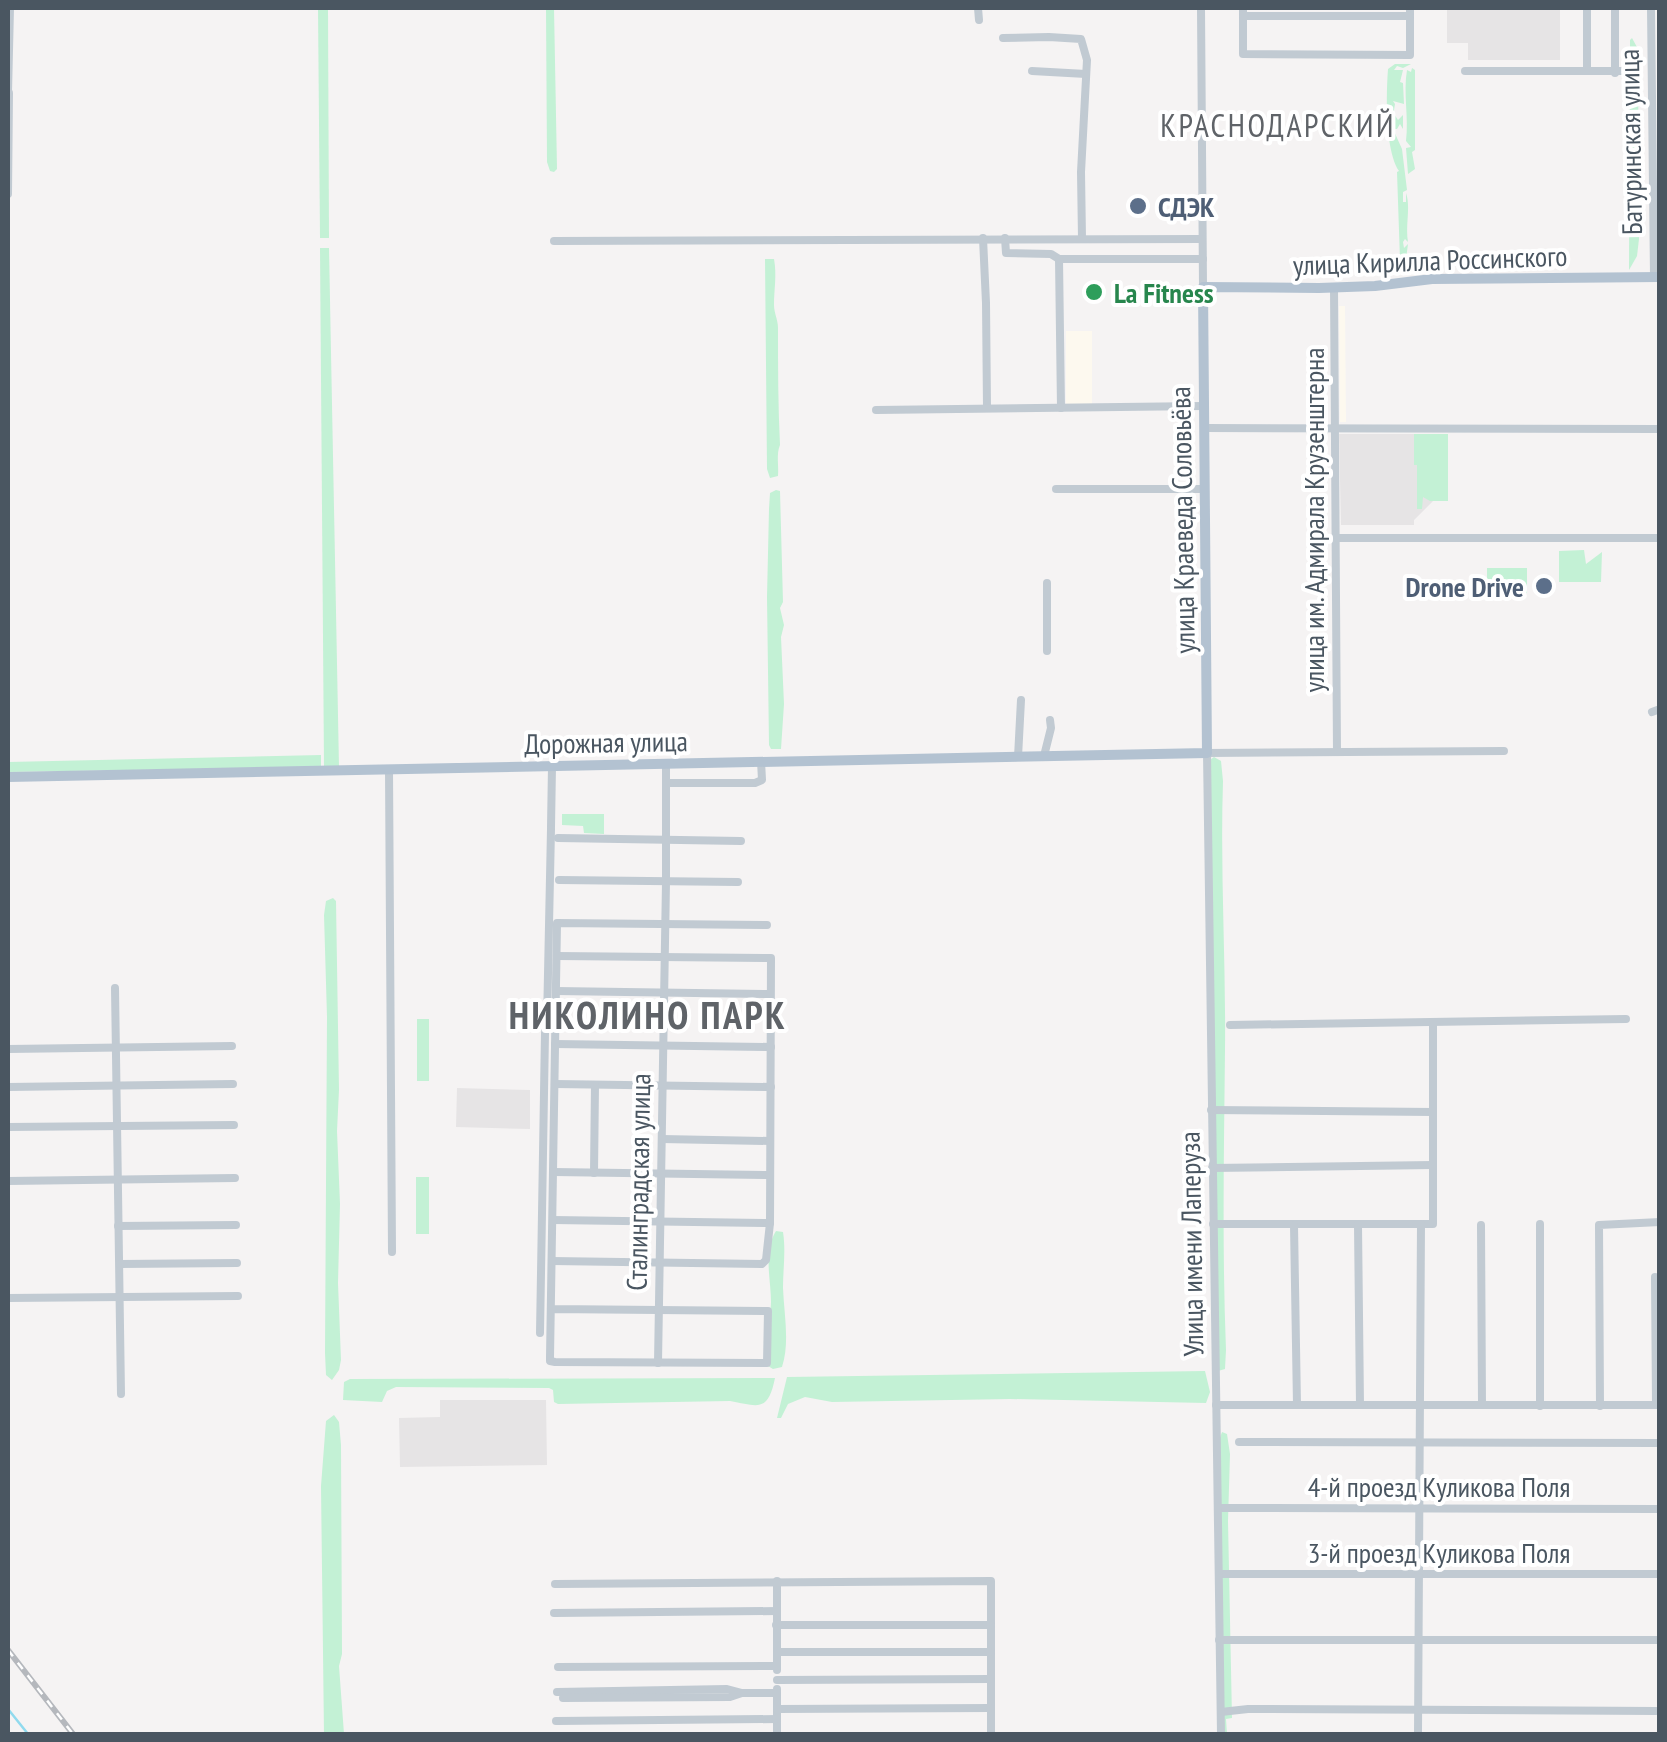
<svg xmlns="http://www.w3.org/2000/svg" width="1667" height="1742" font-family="'PT Sans Narrow',sans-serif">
  <rect width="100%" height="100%" fill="#f5f3f3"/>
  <!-- commercial -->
  <g fill="#fdf9ef">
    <polygon points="1339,306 1345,306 1346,422 1340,422"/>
    <rect x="1066" y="331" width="26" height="75"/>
  </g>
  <!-- education -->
  <g fill="#e6e4e5">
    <polygon points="1447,10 1560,10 1560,60 1468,60 1468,43 1447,43"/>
    <polygon points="1339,434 1448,434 1448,501 1433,501 1414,520 1414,525 1341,525"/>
    <polygon points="457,1088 530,1090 530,1129 456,1127"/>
    <polygon points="440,1400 546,1400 547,1465 400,1467 399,1418 440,1417"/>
  </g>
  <!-- green -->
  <g fill="#c3f1d5">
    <polygon points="318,8 328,8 329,238 320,238"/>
    <polygon points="546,8 554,8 557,169 554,172 550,171 547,162"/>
    <polygon points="1632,38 1638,49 1639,239 1637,256 1629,270 1630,40"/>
    <path d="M1395 64H1411L1403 68 1397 66 1394 70H1403L1400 82 1403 83 1404 104 1393 101 1395 104 1392 122 1394 128V114L1398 120 1403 115V129L1400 124 1397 129H1393L1402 149 1407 190 1403 192V202H1406V193C1411 207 1405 226 1408 242L1405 239 1403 242 1404 248 1408 244 1406 259 1400 260 1397 172 1399 171C1385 150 1386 96 1388 69Z"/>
    <path d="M1412 68 1415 70V150L1412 152 1415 169 1408 174 1406 148 1411 147 1406 141C1409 118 1403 93 1407 70L1411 72Z"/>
    <polygon points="320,248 329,248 339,767 324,768"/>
    <path d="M765 259H774C777 275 774 290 774 305 774 313 778 320 778 328 778 367 778 406 780 445 776 454 779 466 778 476L770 478 767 469Z"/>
    <polygon points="1414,434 1448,434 1448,501 1430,501 1423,497 1422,509 1417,509 1417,465 1414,465"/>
    <polygon points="776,490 780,491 783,602 780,608 784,625 781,637 784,704 781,749 771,749 769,745 767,597 769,509 770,493"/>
    <polygon points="1584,550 1586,564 1602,552 1601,582 1559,582 1559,551"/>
    <rect x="1487" y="568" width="40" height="25"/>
    <polygon points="321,755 321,767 8,772 8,762"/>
    <path d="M1214 757 1221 761 1223 781C1220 871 1226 960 1225 1050 1224 1150 1222 1250 1226 1350L1225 1369 1218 1371 1210 760Z"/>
    <polygon points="562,814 604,814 604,834 584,833 583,826 562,825"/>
    <polygon points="333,898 336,901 339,1090 337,1131 340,1204 338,1283 341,1360 339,1370 332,1380 326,1375 325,1353 327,1017 324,915 326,901"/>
    <rect x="417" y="1019" width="12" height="62"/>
    <rect x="416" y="1177" width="13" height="57"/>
    <path d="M776 1231 783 1232C786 1251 783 1269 783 1288 784 1314 790 1343 782 1367L773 1369 768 1366C769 1344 770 1323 771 1302 771 1279 763 1252 776 1231Z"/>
    <polygon points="1205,1371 1210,1392 1206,1403 1010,1399 832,1402 805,1397 788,1404 781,1418 777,1418 787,1377"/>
    <path d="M775 1378C768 1413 758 1406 730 1401L558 1404 554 1402 553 1390 549 1388 396 1387 387 1391 382 1402 343 1400 344 1382 350 1379Z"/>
    <polygon points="334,1415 339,1422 341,1445 342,1654 339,1666 344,1734 324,1734 321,1486 326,1421"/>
    <polygon points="1222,1432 1227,1434 1230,1454 1228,1521 1232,1718 1226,1719 1227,1734 1221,1734 1217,1446"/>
  </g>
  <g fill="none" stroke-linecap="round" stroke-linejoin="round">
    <!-- stream -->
    <polyline stroke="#90daee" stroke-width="2.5" points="8,1709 28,1734"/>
    <!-- minor -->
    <g stroke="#c1cad2" stroke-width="8">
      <polyline points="978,8 979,20"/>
      <polyline points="1201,8 1203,287"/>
      <polyline points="1243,8 1243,54 1410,55 1410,8"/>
      <polyline points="1587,8 1587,71"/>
      <polyline points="1615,8 1615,73"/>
      <polyline points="1651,8 1654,276"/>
      <polyline points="1243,16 1410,16"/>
      <polyline points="1003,38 1049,37 1081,39 1087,60 1081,172 1082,239"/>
      <polyline points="1032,71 1086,74"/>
      <polyline points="1465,71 1625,71"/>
      <polyline points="8,93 10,8"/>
      <polyline points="8,194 9,93"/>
      <polyline points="983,238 986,303 987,408"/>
      <polyline points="1005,238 1006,253 1051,254 1059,259 1203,259"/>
      <polyline points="554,241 1202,239"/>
      <polyline points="1059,259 1061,408"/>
      <polyline points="1334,287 1337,752"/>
      <polyline points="876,410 1203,406"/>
      <polyline points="1204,428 1660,429"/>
      <polyline points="1056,489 1204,489"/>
      <polyline points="1336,538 1660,538"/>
      <polyline points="1047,583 1047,651"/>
      <polyline points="1652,712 1660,709"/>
      <polyline points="1044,756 1051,728 1050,720"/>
      <polyline points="1018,757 1021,700"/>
      <polyline points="389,770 392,1252"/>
      <polyline points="666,783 755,783 762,780 761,761"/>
      <polyline points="551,827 552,766"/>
      <polyline points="558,838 741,841"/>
      <polyline points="559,880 738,882"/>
      <polyline points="115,988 121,1394"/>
      <polyline points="556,991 770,994"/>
      <polyline points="1230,1025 1626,1019"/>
      <polyline points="555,1044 771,1047"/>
      <polyline points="8,1049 232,1046"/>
      <polyline points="555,1084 771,1087"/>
      <polyline points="8,1087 233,1084"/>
      <polyline points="1211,1110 1433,1112"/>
      <polyline points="8,1127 234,1125"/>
      <polyline points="662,1139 770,1141"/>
      <polyline points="1212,1168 1433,1165"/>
      <polyline points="554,1172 770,1175"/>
      <polyline points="594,1173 595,1085"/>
      <polyline points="8,1181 235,1178"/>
      <polyline points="553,1220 770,1223"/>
      <polyline points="1213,1224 1433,1224 1433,1022"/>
      <polyline points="1540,1224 1540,1406"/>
      <polyline points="1294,1225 1297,1405"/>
      <polyline points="1358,1225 1360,1405"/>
      <polyline points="1481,1225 1482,1405"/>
      <polyline points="118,1226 236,1225"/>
      <polyline points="552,1261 762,1264 766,1260 770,1223 771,958 557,956"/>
      <polyline points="120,1264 237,1263"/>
      <polyline points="1655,1277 1656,1405"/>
      <polyline points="8,1298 238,1296"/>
      <polyline points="552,1309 768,1311 767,1363 555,1362 550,1361 550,1357 557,923 767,925"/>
      <polyline points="540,1333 545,1033 547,1022 551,829"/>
      <polyline points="658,1363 666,882 666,763"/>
      <polyline points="1216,1405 1660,1405"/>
      <polyline points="1600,1406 1599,1225 1660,1222"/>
      <polyline points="1239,1442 1660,1443"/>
      <polyline points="1218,1508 1660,1509"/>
      <polyline points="1219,1574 1660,1574"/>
      <polyline points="555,1584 991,1581 991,1734"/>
      <polyline points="554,1613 777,1611"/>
      <polyline points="776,1625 991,1625"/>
      <polyline points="1219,1640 1660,1640"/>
      <polyline points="777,1652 991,1652"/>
      <polyline points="558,1667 777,1666"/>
      <polyline points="777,1670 777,1581"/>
      <polyline points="777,1680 991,1679"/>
      <polyline points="777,1689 777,1734"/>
      <polyline points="557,1692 727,1689 742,1693"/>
      <polyline points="563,1698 730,1697 742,1693 777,1693"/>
      <polyline points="777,1709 991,1708"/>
      <polyline points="1221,1712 1248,1709 1656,1711"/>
      <polyline points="556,1721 777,1719"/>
      <polyline points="1221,1734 1207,753 1504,751"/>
      <polyline points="1418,1734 1421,1224"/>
    </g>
    <!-- major -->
    <polyline stroke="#b3c2d1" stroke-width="10" points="8,777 1207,753 1203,287 1319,288 1375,286 1432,279 1660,277"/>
    <defs>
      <polyline id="rail" points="8,1650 73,1734"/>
    </defs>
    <!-- rail casing -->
    <use href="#rail" stroke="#b5b8bd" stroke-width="6"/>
    <!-- rail -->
    <use href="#rail" stroke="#fff" stroke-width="2.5" stroke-dasharray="8" stroke-linecap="butt"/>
  </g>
  <!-- markers -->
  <g fill="#5c6f8a" stroke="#fff" stroke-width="4">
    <circle cx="1138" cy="206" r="10"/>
    <circle cx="1544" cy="586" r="10"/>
  </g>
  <circle fill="#2e9e5b" stroke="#fff" stroke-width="4" cx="1094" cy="292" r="10"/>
  <g text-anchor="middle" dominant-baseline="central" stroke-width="8" stroke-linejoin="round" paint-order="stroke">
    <!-- street labels -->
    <g font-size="28" fill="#4a5661" stroke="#fff">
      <text transform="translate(1630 142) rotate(-91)">Батуринская улица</text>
      <text transform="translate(1430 260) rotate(-2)">улица Кирилла Россинского</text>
      <text transform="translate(1182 520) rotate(-91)">улица Краеведа Соловьёва</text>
      <text transform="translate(1313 520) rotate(-90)">улица им. Адмирала Крузенштерна</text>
      <text transform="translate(606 742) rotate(-1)">Дорожная улица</text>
      <text transform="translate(638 1182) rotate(-89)">Сталинградская улица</text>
      <text transform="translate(1191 1244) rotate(-91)">Улица имени Лаперуза</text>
      <text x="1439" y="1486">4-й проезд Куликова Поля</text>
      <text x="1439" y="1552">3-й проезд Куликова Поля</text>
    </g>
    <!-- service labels -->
    <g font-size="28" font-weight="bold" fill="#4e5e75" stroke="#fff" text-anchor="start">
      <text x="1158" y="206">СДЭК</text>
      <text x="1524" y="586" text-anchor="end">Drone Drive</text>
    </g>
    <!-- leisure labels -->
    <g font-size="28" font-weight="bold" fill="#27864d" stroke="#fff" text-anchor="start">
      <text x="1114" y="292">La Fitness</text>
    </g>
    <!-- quarter labels -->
    <g font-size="32" letter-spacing="2.5" fill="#5f6368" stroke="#fff">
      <text x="1278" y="125">КРАСНОДАРСКИЙ</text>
    </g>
    <!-- district labels -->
    <g font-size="38" font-weight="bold" letter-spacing="2.5" fill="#5f6368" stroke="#fff">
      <text x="648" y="1014">НИКОЛИНО ПАРК</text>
    </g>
  </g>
  <!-- border -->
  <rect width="1667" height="1742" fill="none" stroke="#4a5661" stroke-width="20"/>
</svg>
